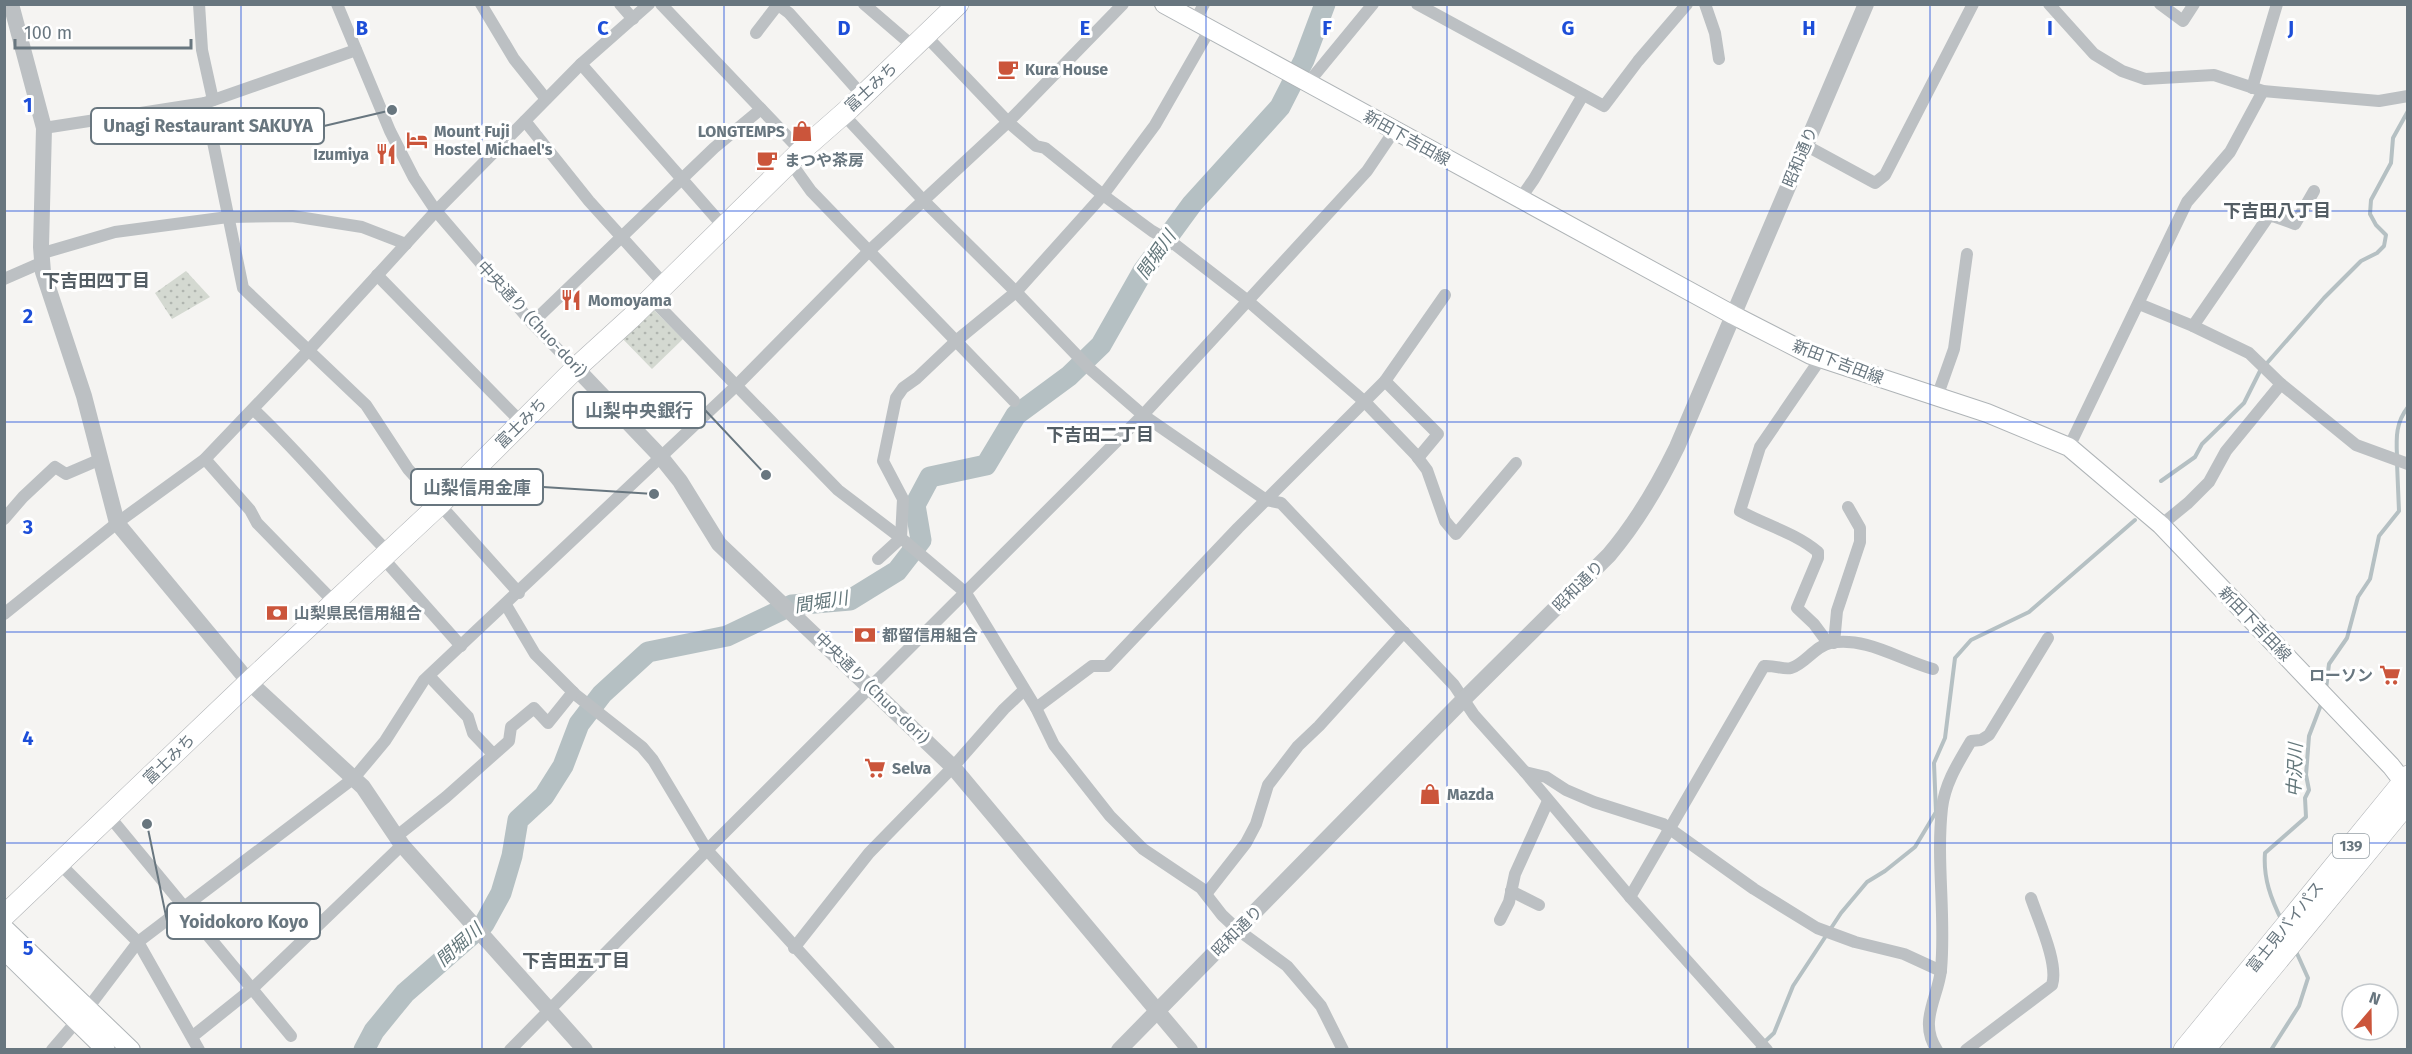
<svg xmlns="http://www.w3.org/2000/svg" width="2412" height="1054" font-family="'Fira Sans','Noto Sans JP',sans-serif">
  <defs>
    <pattern id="green-dots" width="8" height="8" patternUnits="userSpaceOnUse" patternTransform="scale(1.5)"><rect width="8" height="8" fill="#d4d9d1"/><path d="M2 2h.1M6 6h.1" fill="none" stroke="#b0b5af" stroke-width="1.8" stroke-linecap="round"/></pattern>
  </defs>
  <rect width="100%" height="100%" fill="#f5f4f2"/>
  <!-- green -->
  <g fill="url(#green-dots)">
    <polygon points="186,271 210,297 172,319 155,293"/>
    <polygon points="649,305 683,339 652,369 617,333"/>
  </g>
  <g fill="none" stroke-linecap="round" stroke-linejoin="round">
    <!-- stream -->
    <g stroke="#b5c0c3" stroke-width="4">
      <path d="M2397 456C2396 437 2396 422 2408 407"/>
      <polyline points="2161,481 2195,457 2202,444 2244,403 2260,371 2324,298 2361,261 2377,253 2384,246 2386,235 2376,225 2370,214 2371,200 2391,163 2393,138 2408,111"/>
      <polyline points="2326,689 2329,664 2347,638 2358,597 2370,579 2379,536 2399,511 2397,463"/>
      <path d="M2282 921C2271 899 2263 878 2265 853L2306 817 2305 798 2309 790 2306 775 2309 736 2322 702"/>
      <polyline points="1756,1050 1774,1033 1793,986 1841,913 1867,882 1885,871 1915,847 1936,812 1934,763 1945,738 1955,658 1971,640 2029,612 2135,520"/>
      <polyline points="2271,1050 2299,1006 2308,978 2295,949"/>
    </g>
    <!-- river -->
    <polyline stroke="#b5c0c3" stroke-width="21" points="364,1050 374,1031 405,993 484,924 501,893 512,856 518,820 544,796 563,766 579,724 602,694 648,652 727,636 792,605 850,600 897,571 921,540 915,505 930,477 986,465 1016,415 1069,376 1101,345 1143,271 1192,204 1280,107 1304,60 1325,4"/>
    <defs>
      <g id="secondary">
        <polyline points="1164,4 1733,315 1811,355 1987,413 2069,447 2161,525 2391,766 2408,788"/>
        <polyline points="4,928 131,1050"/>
        <polyline points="4,950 106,1050"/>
      </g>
      <g id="trunk">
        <polyline points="4,916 249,682 440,504 576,368 632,317 801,151 850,108 958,4"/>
        <polyline points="2184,1050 2408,776"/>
        <polyline points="2204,1050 2408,802"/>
      </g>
    </defs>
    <!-- secondary casing -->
    <use href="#secondary" stroke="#afb4b7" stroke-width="20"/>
    <!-- trunk casing -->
    <use href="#trunk" stroke="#b0b3b6" stroke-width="22"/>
    <!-- minor -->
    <g stroke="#bcc0c3" stroke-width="12">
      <polyline points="199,4 202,50 213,100"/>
      <polyline points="337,4 390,131 414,178 436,211 532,323 576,368"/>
      <polyline points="481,4 514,59 546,99"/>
      <polyline points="620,4 633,19"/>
      <polyline points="661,4 801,151"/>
      <polyline points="864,4 914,47"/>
      <polyline points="1417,4 1604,106 1638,61 1687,4"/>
      <polyline points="1705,4 1715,33 1719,59"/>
      <polyline points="2049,4 2094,54 2122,71 2145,79 2214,75 2263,91 2379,101 2408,96"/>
      <polyline points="2160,4 2183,21 2194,4"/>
      <polyline points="1195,21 1204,4"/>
      <polyline points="756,33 776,7 781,7 789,13 863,96"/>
      <polyline points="926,36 1008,122 1036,146 1045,148 1103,195 1152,231 1173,243 1248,301 1365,402 1415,454 1427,470 1445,521 1456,534 1516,463"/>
      <polyline points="581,64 724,227"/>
      <polyline points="1308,83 1373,4"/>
      <polyline points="2252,88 2277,4"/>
      <polyline points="205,103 243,288 366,405 408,469 519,593"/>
      <polyline points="843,114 924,201 1016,292 1090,369 1143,415 1266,500 1281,503 1454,685 1474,715 1525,772 1630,897 1767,1050"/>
      <polyline points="525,121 589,201 664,284"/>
      <polyline points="44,128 205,103 356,50"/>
      <polyline points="1805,145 1875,183 1885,175 1973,4"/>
      <polyline points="791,163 811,191 1014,401"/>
      <polyline points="1520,199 1534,179 1583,95"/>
      <polyline points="43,253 115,232 228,217 292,216 362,227 406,244"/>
      <polyline points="377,275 521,422"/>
      <polyline points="4,279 43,262"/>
      <polyline points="651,298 838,490 901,538 966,593 1036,708 1054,745 1110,816 1143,849 1201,888 1222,915 1238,930 1287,966 1321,1006 1343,1050"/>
      <polyline points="2139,304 2193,326 2249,353 2281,384 2356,445 2408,464"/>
      <polyline points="532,323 714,148 761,109"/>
      <polyline points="2193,326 2268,217 2273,216 2295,224 2314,191"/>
      <path d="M1821 358 1760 447 1740 511C1765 525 1796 533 1818 552V558L1797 608 1814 624 1828 643"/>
      <polyline points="1385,381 1438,434 1418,458"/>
      <polyline points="1937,397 1954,349 1967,254"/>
      <path d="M253 409C301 454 342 505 388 552"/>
      <polyline points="2069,447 2187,202 2230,152 2263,91"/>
      <polyline points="205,459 250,510 257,523 334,602"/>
      <polyline points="4,519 23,497 55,467 66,474 101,459"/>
      <polyline points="2161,525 2188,503 2209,482 2226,451 2281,384"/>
      <polyline points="382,557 461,646"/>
      <polyline points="878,559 901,538 903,499 883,461 896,398 903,388 917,378 956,341 1016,292 1103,195 1155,125 1210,29"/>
      <polyline points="506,605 535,654 576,695 642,747 653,760 707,850 889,1050"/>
      <polyline points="4,614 117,523 205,459 308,351 436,211 581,64 649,4"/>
      <polyline points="1834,643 1837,611 1860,542 1860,528 1848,507"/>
      <polyline points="429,676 468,717 473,733 493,754"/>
      <polyline points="1036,708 1092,666 1107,666 1238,528 1385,381 1445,295"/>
      <polyline points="1525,772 1546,777 1566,790 1594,802 1663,824 1754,889 1817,928 1855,942 1904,954 1941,971"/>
      <polyline points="109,816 291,1036"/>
      <polyline points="397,836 446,797 509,741 511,727 534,708 548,723 573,692"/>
      <polyline points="60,864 138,942 199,1050"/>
      <polyline points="1511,891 1539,905"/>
      <polyline points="1206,894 1246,843 1256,824 1268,785 1298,746 1319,726 1404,632"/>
      <path d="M1630 897 1764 666C1775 665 1784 670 1791 668 1805 664 1815 646 1830 643 1866 636 1900 660 1933 669"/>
      <polyline points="1500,920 1509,902 1515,874 1548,801"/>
      <polyline points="794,948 869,853 953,767 1004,709 1024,690"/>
      <polyline points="193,1036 253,988 402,845"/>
      <polyline points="52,1050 88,1008 138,942 354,778 385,741 424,680 736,386 869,251 1008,122 1123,4"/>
      <polyline points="510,1050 707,850 1143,415 1367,171 1394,131"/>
      <path d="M1937 1050C1918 1022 1938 998 1941 970 1946 917 1936 862 1942 808 1945 783 1958 763 1971 741L1981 740 1989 735 2048 638"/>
      <path d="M1966 1050 2052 985C2059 964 2038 919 2031 898"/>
    </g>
    <!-- tertiary -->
    <g stroke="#bcc0c3" stroke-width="16">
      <polyline points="11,4 44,128 41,247 43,272 84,396 117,523 249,682 363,787 402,845 585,1050"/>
      <polyline points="576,368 660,456 680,481 719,544 953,767 1190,1050"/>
      <path d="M1119 1050 1464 699 1609 555C1637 522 1658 486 1677 447L1866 4"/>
    </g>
    <!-- secondary -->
    <use href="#secondary" stroke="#fff" stroke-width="18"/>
    <!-- trunk -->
    <use href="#trunk" stroke="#fff" stroke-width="21"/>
  </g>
  <!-- grid -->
  <path fill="none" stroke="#1d4ed8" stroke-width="1.5" stroke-opacity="0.55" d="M241 4V1050M482 4V1050M724 4V1050M965 4V1050M1206 4V1050M1447 4V1050M1688 4V1050M1930 4V1050M2171 4V1050M4 211H2408M4 422H2408M4 632H2408M4 843H2408"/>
  <!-- icons -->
  <defs>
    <symbol id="cafe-bare" viewBox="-9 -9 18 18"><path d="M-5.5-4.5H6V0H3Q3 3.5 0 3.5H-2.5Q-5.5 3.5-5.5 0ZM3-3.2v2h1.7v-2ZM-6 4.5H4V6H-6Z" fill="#cb553b" stroke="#fff" stroke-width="2.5" paint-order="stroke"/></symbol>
    <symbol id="shop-bare" viewBox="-9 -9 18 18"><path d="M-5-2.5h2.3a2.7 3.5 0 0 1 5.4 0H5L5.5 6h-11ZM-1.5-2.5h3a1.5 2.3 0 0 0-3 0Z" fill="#cb553b" stroke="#fff" stroke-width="2.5" paint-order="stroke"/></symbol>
    <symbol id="hotel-bare" viewBox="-9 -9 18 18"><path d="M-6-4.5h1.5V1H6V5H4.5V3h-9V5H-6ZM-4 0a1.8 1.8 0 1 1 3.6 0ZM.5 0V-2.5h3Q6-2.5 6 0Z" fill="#cb553b" stroke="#fff" stroke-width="2.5" paint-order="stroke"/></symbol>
    <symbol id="restaurant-bare" viewBox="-9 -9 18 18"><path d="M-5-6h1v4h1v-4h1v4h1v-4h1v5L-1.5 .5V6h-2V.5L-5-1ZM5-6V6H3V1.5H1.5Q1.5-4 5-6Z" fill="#cb553b" stroke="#fff" stroke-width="2.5" paint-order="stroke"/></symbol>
    <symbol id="bank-bare" viewBox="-9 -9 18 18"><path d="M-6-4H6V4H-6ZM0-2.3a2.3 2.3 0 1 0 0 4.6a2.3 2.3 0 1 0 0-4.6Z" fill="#cb553b" stroke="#fff" stroke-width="2.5" paint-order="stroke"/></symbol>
    <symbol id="supermarket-bare" viewBox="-9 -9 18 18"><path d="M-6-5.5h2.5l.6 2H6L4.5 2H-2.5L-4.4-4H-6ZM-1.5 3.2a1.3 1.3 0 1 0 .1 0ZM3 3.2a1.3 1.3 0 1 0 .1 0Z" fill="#cb553b" stroke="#fff" stroke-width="2.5" paint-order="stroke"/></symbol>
  </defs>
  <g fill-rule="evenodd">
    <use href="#cafe-bare" x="993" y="54" width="30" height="30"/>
    <use href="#shop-bare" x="787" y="116" width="30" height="30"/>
    <use href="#hotel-bare" x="402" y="125" width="30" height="30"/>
    <use href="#restaurant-bare" x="371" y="139" width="30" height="30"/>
    <use href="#cafe-bare" x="752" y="145" width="30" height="30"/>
    <use href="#restaurant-bare" x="556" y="285" width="30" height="30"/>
    <use href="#bank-bare" x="262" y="598" width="30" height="30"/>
    <use href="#bank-bare" x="850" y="620" width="30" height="30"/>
    <use href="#supermarket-bare" x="2375" y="660" width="30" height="30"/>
    <use href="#supermarket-bare" x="860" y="753" width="30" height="30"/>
    <use href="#shop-bare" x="1415" y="779" width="30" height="30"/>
  </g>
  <g text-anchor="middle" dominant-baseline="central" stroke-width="6" stroke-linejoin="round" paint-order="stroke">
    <!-- shield labels -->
    <rect fill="#fff" stroke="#959fa5" stroke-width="1.5" x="2333" y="834" width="36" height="24" rx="4.5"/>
    <g font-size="15" font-weight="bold" fill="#68767f">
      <text x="2351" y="846">139</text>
    </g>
    <!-- poi labels -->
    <g font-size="16" font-weight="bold" fill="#68767f" stroke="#fff" text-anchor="start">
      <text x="1025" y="69">Kura House</text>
      <text x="434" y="131">Mount Fuji<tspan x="434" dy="18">Hostel Michael's</tspan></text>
      <text x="785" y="131" text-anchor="end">LONGTEMPS</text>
      <text x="369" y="154" text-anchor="end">Izumiya</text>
      <text x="784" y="160">まつや茶房</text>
      <text x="588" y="300">Momoyama</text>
      <text x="294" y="613">山梨県民信用組合</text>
      <text x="882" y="635">都留信用組合</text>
      <text x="2373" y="675" text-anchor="end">ローソン</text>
      <text x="892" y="768">Selva</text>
      <text x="1447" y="794">Mazda</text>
    </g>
    <!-- street labels -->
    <g font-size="16" fill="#68767f" stroke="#fff">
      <text transform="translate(871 87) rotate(-43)">富士みち</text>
      <text transform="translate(1407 138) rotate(29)">新田下吉田線</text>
      <text transform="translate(1800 157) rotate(-67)">昭和通り</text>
      <text transform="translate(532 319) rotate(47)">中央通り (Chuo-dori)</text>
      <text transform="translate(1838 362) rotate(21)">新田下吉田線</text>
      <text transform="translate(521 423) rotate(-45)">富士みち</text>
      <text transform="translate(1578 586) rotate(-45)">昭和通り</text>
      <text transform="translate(2255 624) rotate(46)">新田下吉田線</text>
      <text transform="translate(872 688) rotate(44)">中央通り (Chuo-dori)</text>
      <text transform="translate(169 759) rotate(-44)">富士みち</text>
      <text transform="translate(2285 927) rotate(-51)">富士見バイパス</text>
      <text transform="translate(1237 931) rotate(-45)">昭和通り</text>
    </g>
    <!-- neighbourhood labels -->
    <g font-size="18" font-weight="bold" fill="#545e65" stroke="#fff">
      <text x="2277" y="211">下吉田八丁目</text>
      <text x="96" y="281">下吉田四丁目</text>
      <text x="1100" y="435">下吉田二丁目</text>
      <text x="576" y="961">下吉田五丁目</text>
    </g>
    <!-- water labels -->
    <g font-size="18" font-style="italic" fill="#63777b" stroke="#fff">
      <text transform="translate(1156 255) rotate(-55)">間堀川</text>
      <text transform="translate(821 602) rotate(-9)">間堀川</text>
      <text transform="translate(2295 770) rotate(-88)">中沢川</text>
      <text transform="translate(459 945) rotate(-42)">間堀川</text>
    </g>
  </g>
  <g font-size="20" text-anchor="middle" font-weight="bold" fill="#1d4ed8" stroke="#fff" stroke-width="6" stroke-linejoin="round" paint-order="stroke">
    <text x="362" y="35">B</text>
    <text x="603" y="35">C</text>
    <text x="844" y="35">D</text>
    <text x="1085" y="35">E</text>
    <text x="1327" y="35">F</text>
    <text x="1568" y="35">G</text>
    <text x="1809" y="35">H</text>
    <text x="2050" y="35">I</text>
    <text x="2291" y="35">J</text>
    <text x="28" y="112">1</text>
    <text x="28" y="323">2</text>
    <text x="28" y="534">3</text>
    <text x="28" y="745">4</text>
    <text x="28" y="955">5</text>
  </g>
  <!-- callouts -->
  <path fill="none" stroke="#68767f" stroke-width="2" d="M392 110L324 126M766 475L705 410M654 494L543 487M147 824L167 921"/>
  <g fill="#68767f" stroke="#fff" stroke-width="2">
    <circle cx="392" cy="110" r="6"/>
    <circle cx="766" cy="475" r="6"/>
    <circle cx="654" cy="494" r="6"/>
    <circle cx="147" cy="824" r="6"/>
  </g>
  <g fill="#fff" stroke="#68767f" stroke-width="2">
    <rect x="91" y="108" width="233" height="36" rx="6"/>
    <rect x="573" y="392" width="132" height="36" rx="6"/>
    <rect x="411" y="469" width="132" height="36" rx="6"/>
    <rect x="167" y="903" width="153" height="36" rx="6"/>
  </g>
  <g font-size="18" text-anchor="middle" font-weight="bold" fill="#68767f">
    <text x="208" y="132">Unagi Restaurant SAKUYA</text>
    <text x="639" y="417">山梨中央銀行</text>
    <text x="477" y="494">山梨信用金庫</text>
    <text x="244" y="928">Yoidokoro Koyo</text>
  </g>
  <!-- border -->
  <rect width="2412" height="1054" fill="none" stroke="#68767f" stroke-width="12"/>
  <!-- north arrow -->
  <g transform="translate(2370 1012) rotate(20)"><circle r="28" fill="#ffffff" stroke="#c3c8cc" stroke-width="1.5"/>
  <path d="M0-4.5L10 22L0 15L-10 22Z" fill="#cb553b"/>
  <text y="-9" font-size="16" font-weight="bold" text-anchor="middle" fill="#68767f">N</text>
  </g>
  <!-- scale -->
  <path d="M15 39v9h176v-9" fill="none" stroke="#68767f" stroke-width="3"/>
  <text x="24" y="39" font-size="18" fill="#68767f" stroke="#ffffff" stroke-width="4.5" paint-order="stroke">100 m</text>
</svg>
